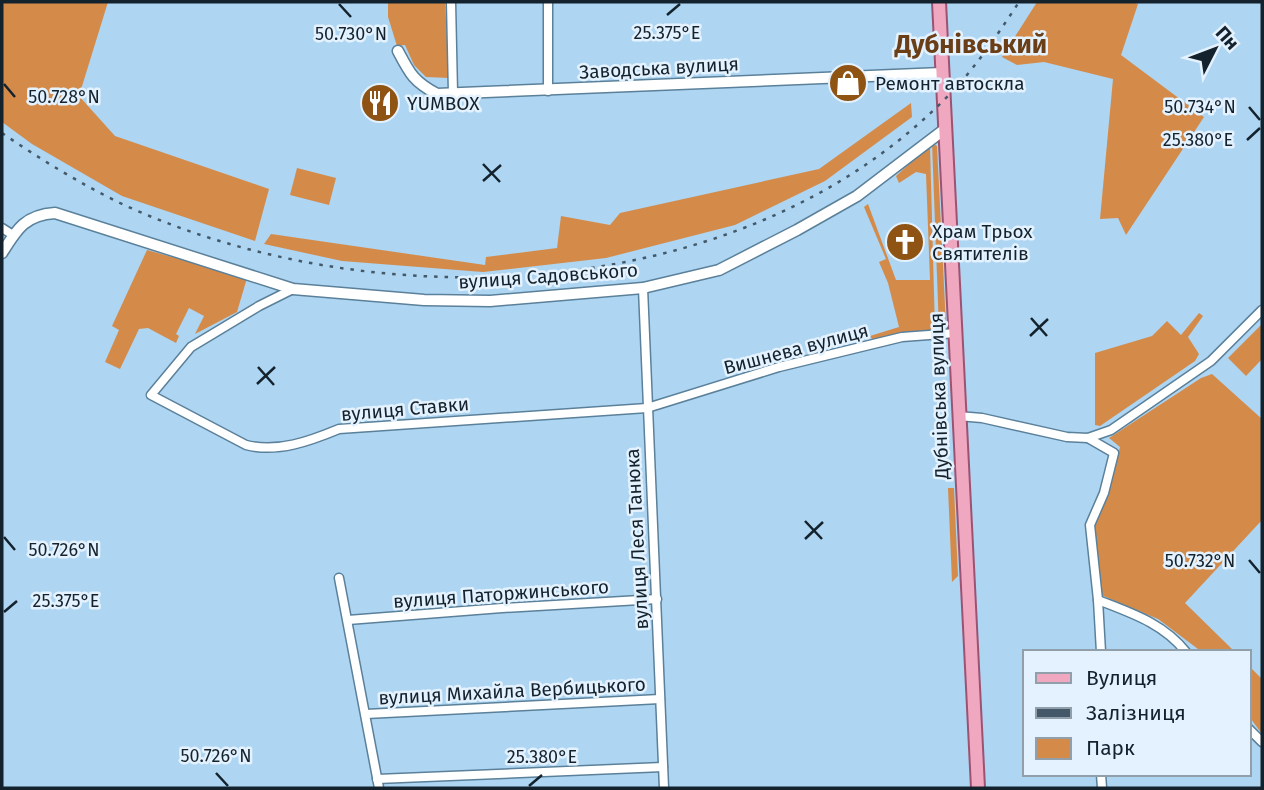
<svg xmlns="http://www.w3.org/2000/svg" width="1264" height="790" font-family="'Fira Sans',sans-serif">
  <rect width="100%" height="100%" fill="#aed5f2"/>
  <!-- green -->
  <g fill="#d48b4a">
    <polygon points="2,2 108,2 79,96 115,136 269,189 255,241 122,196 32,144 2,122"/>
    <polygon points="388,2 445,2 449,78 426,77 414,65 405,45 397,46 388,17"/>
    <polygon points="1037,2 1133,2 1138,4 1121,55 1204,117 1126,235 1118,218 1100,219 1113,79 1044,62 1017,65 1002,57"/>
    <polygon points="911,103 912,117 825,181 735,225 606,258 483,272 342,261 264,244 271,234 485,265 486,257 557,248 561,216 610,225 620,213 819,169"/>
    <polygon points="932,143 937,146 946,325 939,330"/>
    <polygon points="930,145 935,330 872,339 870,336 899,327 888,283 879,262 886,259 864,207 868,204 896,280 930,280 926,174 916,172 899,183 896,176"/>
    <polygon points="297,168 336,178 329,205 290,195"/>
    <polygon points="147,250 247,278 237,312 195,334 204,316 189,308 176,334 179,336 176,343 148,328 139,329 120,369 105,362 119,330 112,326"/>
    <polygon points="1199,313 1203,316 1188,337 1199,354 1195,361 1100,426 1095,425 1095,353 1152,336 1167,321 1181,335"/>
    <polygon points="1262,324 1262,359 1246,376 1228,358"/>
    <polygon points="1212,374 1262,419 1262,520 1185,603 1235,652 1202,652 1158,619 1101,595 1093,527 1108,496 1120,447 1109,438 1201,378"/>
    <polygon points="948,488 954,488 958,576 952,582"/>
    <polygon points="1248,665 1262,679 1262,734 1248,715"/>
  </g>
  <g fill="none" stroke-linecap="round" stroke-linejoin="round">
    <defs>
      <g id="minor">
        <polyline points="451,2 453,93"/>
        <polyline points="548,2 548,91"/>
        <polyline points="2,228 13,235"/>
        <polyline points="643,288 664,788"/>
        <path d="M293 289 259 306 191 347 151 395 246 445C278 453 310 441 339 429L647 408 779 367 902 337 956 333"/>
        <polyline points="958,416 982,418 1067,437 1088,438 1111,430 1211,361 1262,310"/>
        <polyline points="1088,438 1114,453 1104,493 1090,525 1098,600 1101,652"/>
        <polyline points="339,578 379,788"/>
        <path d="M1098 600C1131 613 1163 623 1186 652"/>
        <polyline points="348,620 502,608 657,599"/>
        <polyline points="366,714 660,699"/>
        <polyline points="1248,728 1262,742"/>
        <polyline points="1101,774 1102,788"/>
        <polyline points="377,779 663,767"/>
      </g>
      <g id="tertiary">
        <path d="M398 51C410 74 414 82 437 94L942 73"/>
        <path d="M2 253C17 229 25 215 55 213L293 289 424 300 490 301 643 288 719 270 797 230 857 196 945 129"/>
      </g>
      <polyline id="primary" points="939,2 978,788"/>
    </defs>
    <!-- minor casing -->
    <use href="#minor" stroke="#5b809a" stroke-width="11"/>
    <!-- tertiary casing -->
    <use href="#tertiary" stroke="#5b809a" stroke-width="13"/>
    <!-- primary casing -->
    <use href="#primary" stroke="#9c5372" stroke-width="16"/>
    <!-- minor -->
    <use href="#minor" stroke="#fff" stroke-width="8"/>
    <!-- tertiary -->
    <use href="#tertiary" stroke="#fff" stroke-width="10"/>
    <!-- primary -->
    <use href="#primary" stroke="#f0a8c1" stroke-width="12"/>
    <!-- rail -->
    <path stroke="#435969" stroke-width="2.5" stroke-dasharray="3.5 7" stroke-linecap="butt" d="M2 133C40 159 79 183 120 203 372 321 737 306 942 102 972 73 996 37 1019 2"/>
  </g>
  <!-- ticks -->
  <path fill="none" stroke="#13222c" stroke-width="2.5" d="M339 4 351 17M667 15 680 4M4 84 15 97M1249 107 1260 120M1247 140 1260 128M483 164 500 182M483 181 501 165M1031 318 1047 336M1030 336 1048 319M258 367 274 385M257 384 275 367M805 521 822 539M4 537 15 550M805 539 823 522M1249 560 1260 573M4 612 17 601M216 773 228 786M529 786 542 775"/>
  <!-- icons -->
  <defs>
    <symbol id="shop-disc" viewBox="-11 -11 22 22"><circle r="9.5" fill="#8f5314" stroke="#e3f2fe"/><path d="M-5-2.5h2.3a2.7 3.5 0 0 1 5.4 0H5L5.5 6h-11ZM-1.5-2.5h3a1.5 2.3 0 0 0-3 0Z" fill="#fff"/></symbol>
    <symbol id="restaurant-disc" viewBox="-11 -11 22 22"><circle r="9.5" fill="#8f5314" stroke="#e3f2fe"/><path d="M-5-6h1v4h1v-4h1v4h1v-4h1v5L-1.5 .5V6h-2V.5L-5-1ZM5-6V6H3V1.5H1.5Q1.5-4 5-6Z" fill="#fff"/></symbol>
    <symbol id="church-disc" viewBox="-11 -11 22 22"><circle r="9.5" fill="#8f5314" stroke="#e3f2fe"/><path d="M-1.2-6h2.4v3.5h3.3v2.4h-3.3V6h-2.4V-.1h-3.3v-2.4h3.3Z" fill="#fff"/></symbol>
  </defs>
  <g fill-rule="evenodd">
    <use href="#shop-disc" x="826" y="61" width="44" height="44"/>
    <use href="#restaurant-disc" x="358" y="81" width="44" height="44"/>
    <use href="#church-disc" x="883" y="220" width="44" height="44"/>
  </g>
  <g text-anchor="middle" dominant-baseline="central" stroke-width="5" stroke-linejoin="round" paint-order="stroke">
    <!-- street labels -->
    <g font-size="19" fill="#13222c" stroke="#e3f2fe">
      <text transform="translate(659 68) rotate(-3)">Заводська вулиця</text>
      <text transform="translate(548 276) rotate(-4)">вулиця Садовського</text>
      <text transform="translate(796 349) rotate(-15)">Вишнева вулиця</text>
      <text transform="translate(939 396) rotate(-92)">Дубнівська вулиця</text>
      <text transform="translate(405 409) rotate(-5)">вулиця Ставки</text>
      <text transform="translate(637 539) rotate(-93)">вулиця Леся Танюка</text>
      <text transform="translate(501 594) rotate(-4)">вулиця Паторжинського</text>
      <text transform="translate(512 691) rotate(-3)">вулиця Михайла Вербицького</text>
    </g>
    <!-- poi labels -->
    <g font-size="19" fill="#13222c" stroke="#e3f2fe" text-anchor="start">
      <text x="875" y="83">Ремонт автоскла</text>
      <text x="407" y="103">YUMBOX</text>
      <text x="932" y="231">Храм Трьох<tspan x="932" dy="22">Святителів</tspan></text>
    </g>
    <!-- district labels -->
    <g font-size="26" font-weight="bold" fill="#6a3f17" stroke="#e3f2fe">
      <text x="971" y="44">Дубнівський</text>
    </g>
  </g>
  <g font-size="18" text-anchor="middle" fill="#13222c" stroke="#e3f2fe" stroke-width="5" stroke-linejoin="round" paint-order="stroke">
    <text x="667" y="39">25.375°E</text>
    <text x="351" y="40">50.730°N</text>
    <text x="64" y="103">50.728°N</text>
    <text x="1200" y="113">50.734°N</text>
    <text x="1198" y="146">25.380°E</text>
    <text x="64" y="556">50.726°N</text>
    <text x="1200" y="567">50.732°N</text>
    <text x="66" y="607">25.375°E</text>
    <text x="216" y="762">50.726°N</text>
    <text x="542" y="763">25.380°E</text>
  </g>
  <!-- border -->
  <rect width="1264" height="790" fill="none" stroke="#13222c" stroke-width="7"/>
  <!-- legend -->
  <rect x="1023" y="650" width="228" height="126" fill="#e3f2fe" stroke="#909faa" stroke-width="2"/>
  <rect x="1036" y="673" width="35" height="10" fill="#f0a8c1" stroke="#909faa" stroke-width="2"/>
  <text x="1086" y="685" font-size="21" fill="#13222c">Вулиця</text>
  <rect x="1036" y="708" width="35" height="10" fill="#435969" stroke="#909faa" stroke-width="2"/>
  <text x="1086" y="720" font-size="21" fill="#13222c">Залізниця</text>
  <rect x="1036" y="738" width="35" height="21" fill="#d48b4a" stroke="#909faa" stroke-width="2"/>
  <text x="1086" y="755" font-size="21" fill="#13222c">Парк</text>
  <!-- north arrow -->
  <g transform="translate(1215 49) rotate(48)" stroke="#e3f2fe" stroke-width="5" paint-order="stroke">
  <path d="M0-5L12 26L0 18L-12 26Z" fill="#13222c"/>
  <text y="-10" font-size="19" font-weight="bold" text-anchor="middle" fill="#13222c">Пн</text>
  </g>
</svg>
